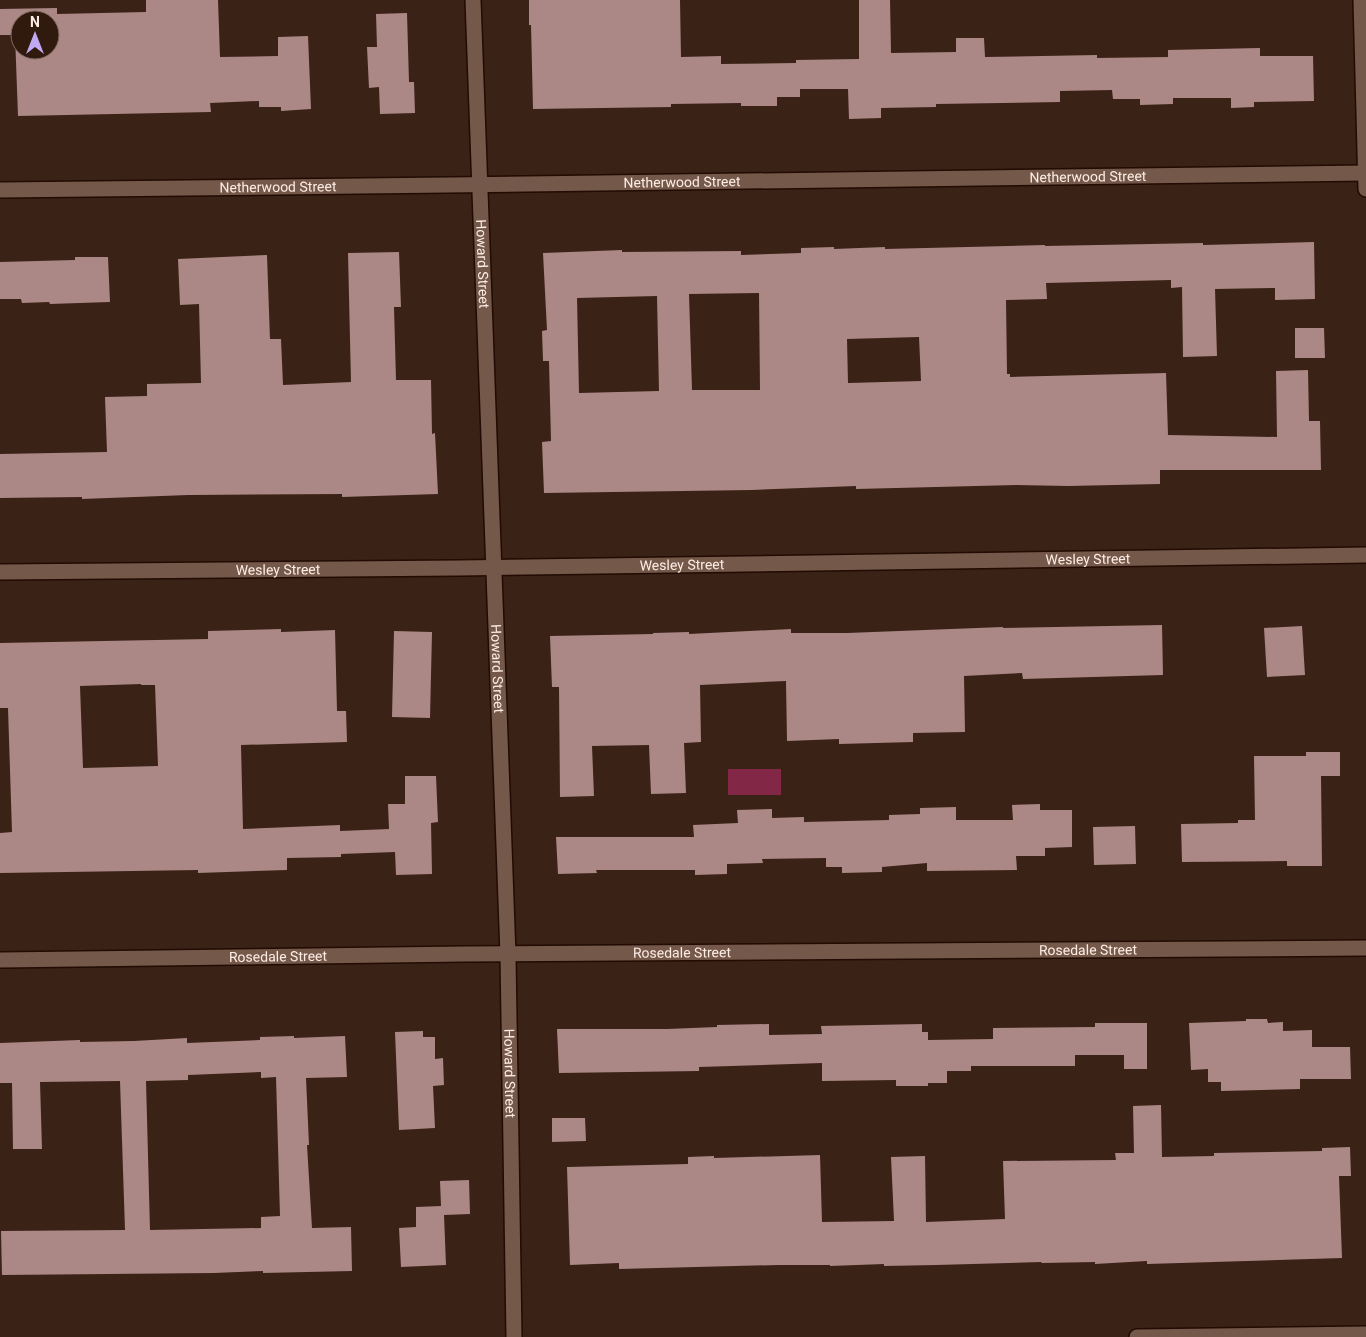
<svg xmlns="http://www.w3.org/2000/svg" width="1366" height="1337" font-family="Roboto,sans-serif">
  <rect width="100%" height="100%" fill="#3b2217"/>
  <!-- water -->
  <rect fill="#832746" x="728" y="769" width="53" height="26"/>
  <!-- building -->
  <g fill="#ab8885" fill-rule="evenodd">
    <path d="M146 0H218L220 57 278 56V37L308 36 311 109 281 111V107H259V101L210 103 211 112 18 116 15 35H0V9L57 8V14L146 12ZM20 20H50V50H20Z"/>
    <polygon points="529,0 680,0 681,57 721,56 721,64 796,63 796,60 859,59 859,0 890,0 891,53 956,52 956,38 984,38 985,57 1097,55 1097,58 1168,57 1168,50 1260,48 1260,56 1313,56 1314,101 1254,102 1254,107 1231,108 1231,98 1173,98 1173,104 1140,105 1140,99 1113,99 1112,90 1060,91 1060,102 936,104 936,107 881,108 881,118 849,119 848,89 800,89 800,97 777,97 777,106 741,106 741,103 671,104 671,107 533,109 531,25 529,25"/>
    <polygon points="407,13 409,82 414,82 415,113 380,114 379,87 369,88 367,47 377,47 376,14"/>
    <path d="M1314 242 1315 299 1275 300V288L1215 289 1217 356 1183 357 1182 287 1171 288V280L1046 283 1047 299 1006 300 1007 374H1010V377L1166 373 1168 435 1277 437 1276 371 1308 370 1309 421H1320L1321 470H1160V484L1068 486 1016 485 856 489V486L752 490 544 493 542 442 551 441 549 361H543L542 331 547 330 543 253 622 250V252L741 251V255L801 253V248L834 247V249L885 247V249L1045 245V246L1203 243V245ZM759 293 760 390H692L689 294ZM657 296 659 391 579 393 577 298ZM919 337 921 381 848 383 847 339Z"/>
    <polygon points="399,252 401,307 394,307 396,380 431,380 432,434 435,433 438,494 342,497 342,494 188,495 82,499 82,497 0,498 0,454 107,452 105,397 147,396 147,384 201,383 199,304 180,305 178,259 267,255 270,339 281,339 283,385 351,382 348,253"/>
    <polygon points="75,257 108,257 110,302 50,304 49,302 22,303 21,299 0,299 0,262 75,260"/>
    <polygon points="1295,328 1324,328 1325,358 1295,358"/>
    <polygon points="1162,625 1163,675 1023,679 1022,673 964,676 965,732 913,733 913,742 839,744 839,739 787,741 786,681 700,685 701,742 684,743 686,793 651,794 649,745 592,746 594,796 560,797 559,687 552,687 550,636 653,634 653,633 689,632 689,634 791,629 791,633 847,633 1003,627 1003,628"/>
    <polygon points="1302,626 1305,675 1267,677 1264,628"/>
    <path d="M281 629V632L335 630 337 711H346L347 742 241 745 243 829 340 825V831L389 829 388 804H405V776H436L438 822 431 823 432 874 396 875 395 852 341 854V857L287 858V870L198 873V870L0 873V833L12 832 8 708H0V643L208 639V631ZM141 684V685H155L158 766 83 768 80 686Z"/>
    <polygon points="394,631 432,632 430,718 392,717"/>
    <polygon points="1306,752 1340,752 1340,776 1321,776 1322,866 1287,866 1287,861 1182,862 1181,824 1238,823 1238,820 1255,820 1254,756 1306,756"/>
    <polygon points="1040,804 1040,810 1072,810 1072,847 1045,848 1045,856 1016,856 1017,870 927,871 927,863 882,867 882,872 842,873 842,867 826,867 826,858 762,859 763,863 727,864 727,874 695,875 695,870 596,870 597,873 558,874 556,837 694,837 693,825 738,823 737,810 772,809 772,818 804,817 804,822 889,820 889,815 920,814 920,808 956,807 956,820 1013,820 1012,805"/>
    <polygon points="1135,826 1136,864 1094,865 1093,827"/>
    <polygon points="1246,1019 1267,1019 1268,1023 1283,1022 1283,1031 1312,1030 1312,1047 1350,1047 1351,1079 1300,1079 1300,1089 1221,1091 1221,1082 1208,1082 1208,1069 1191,1070 1189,1023 1246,1021"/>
    <polygon points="1095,1023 1147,1023 1147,1069 1124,1069 1124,1055 1075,1055 1075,1066 971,1066 971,1071 947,1071 947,1083 928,1083 928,1086 896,1086 896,1080 822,1081 822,1063 699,1067 699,1071 559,1073 557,1029 667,1029 717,1027 717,1025 769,1024 769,1035 822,1034 821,1026 922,1024 922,1032 928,1032 928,1040 993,1039 993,1028 1095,1027"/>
    <polygon points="423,1031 423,1037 435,1037 435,1059 443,1058 444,1085 433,1086 435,1128 399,1130 395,1032"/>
    <path d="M294 1036V1038L345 1036 347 1077 306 1078 309 1145H307L312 1228 351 1227 352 1271 263 1273V1271L214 1273 2 1275 1 1231 125 1230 120 1081 40 1082 42 1149H13L12 1083H0V1043L80 1040V1042L134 1041 187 1038V1043L260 1040V1037ZM261 1072V1078L276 1077 280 1216 261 1217V1228L150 1230 146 1081 188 1080V1075Z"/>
    <polygon points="1161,1105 1162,1157 1214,1156 1214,1153 1322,1151 1322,1148 1350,1147 1351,1176 1339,1176 1342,1258 1147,1264 1147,1261 1095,1264 1095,1262 1042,1263 1041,1262 936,1265 884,1266 884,1264 830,1266 830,1265 778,1265 619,1269 619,1263 570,1265 567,1167 688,1164 688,1157 714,1156 714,1158 820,1155 822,1222 894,1221 891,1157 925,1156 926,1222 1005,1219 1003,1161 1116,1160 1115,1153 1134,1153 1133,1106"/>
    <polygon points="552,1118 585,1118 586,1141 552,1142"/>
    <polygon points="469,1180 470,1214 444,1215 446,1265 401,1267 399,1228 416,1227 416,1207 441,1206 440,1181"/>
  </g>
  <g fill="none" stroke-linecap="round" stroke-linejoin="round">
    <defs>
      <g id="street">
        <path id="s1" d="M473 0 508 955 514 1337"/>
        <polyline points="1361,0 1366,189"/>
        <path id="s2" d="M0 190 448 185 1366 173"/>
        <path id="s3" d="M0 572 459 568 1366 555"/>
        <path id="s4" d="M0 960 464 954 1366 948"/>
        <polyline points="1137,1337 1366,1334"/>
      </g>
    </defs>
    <!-- street casing -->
    <use href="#street" stroke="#210b02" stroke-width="18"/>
    <!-- street -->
    <use href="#street" stroke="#74584a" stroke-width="15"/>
  </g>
  <g text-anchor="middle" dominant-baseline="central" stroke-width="5" stroke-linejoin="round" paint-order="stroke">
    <!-- street labels -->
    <g font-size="14" fill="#fdece4" stroke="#30190d">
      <text stroke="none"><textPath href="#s2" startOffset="1088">Netherwood Street</textPath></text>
      <text stroke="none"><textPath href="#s2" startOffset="682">Netherwood Street</textPath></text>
      <text stroke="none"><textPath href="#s2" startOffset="278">Netherwood Street</textPath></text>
      <text stroke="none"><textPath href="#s1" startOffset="264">Howard Street</textPath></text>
      <text stroke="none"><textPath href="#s3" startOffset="1088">Wesley Street</textPath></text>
      <text stroke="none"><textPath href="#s3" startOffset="682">Wesley Street</textPath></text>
      <text stroke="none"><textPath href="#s3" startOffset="278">Wesley Street</textPath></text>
      <text stroke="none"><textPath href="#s1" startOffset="669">Howard Street</textPath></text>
      <text stroke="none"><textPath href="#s4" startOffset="1088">Rosedale Street</textPath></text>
      <text stroke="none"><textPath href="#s4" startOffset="682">Rosedale Street</textPath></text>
      <text stroke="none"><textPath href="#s4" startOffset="278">Rosedale Street</textPath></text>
      <text stroke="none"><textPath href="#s1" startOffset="1074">Howard Street</textPath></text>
    </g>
  </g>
  <!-- north arrow -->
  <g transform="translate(35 35)"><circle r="24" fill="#30190d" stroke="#826d63"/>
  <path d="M0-4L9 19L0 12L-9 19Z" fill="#c1a8f3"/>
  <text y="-8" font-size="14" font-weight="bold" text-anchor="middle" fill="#fdece4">N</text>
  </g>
</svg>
